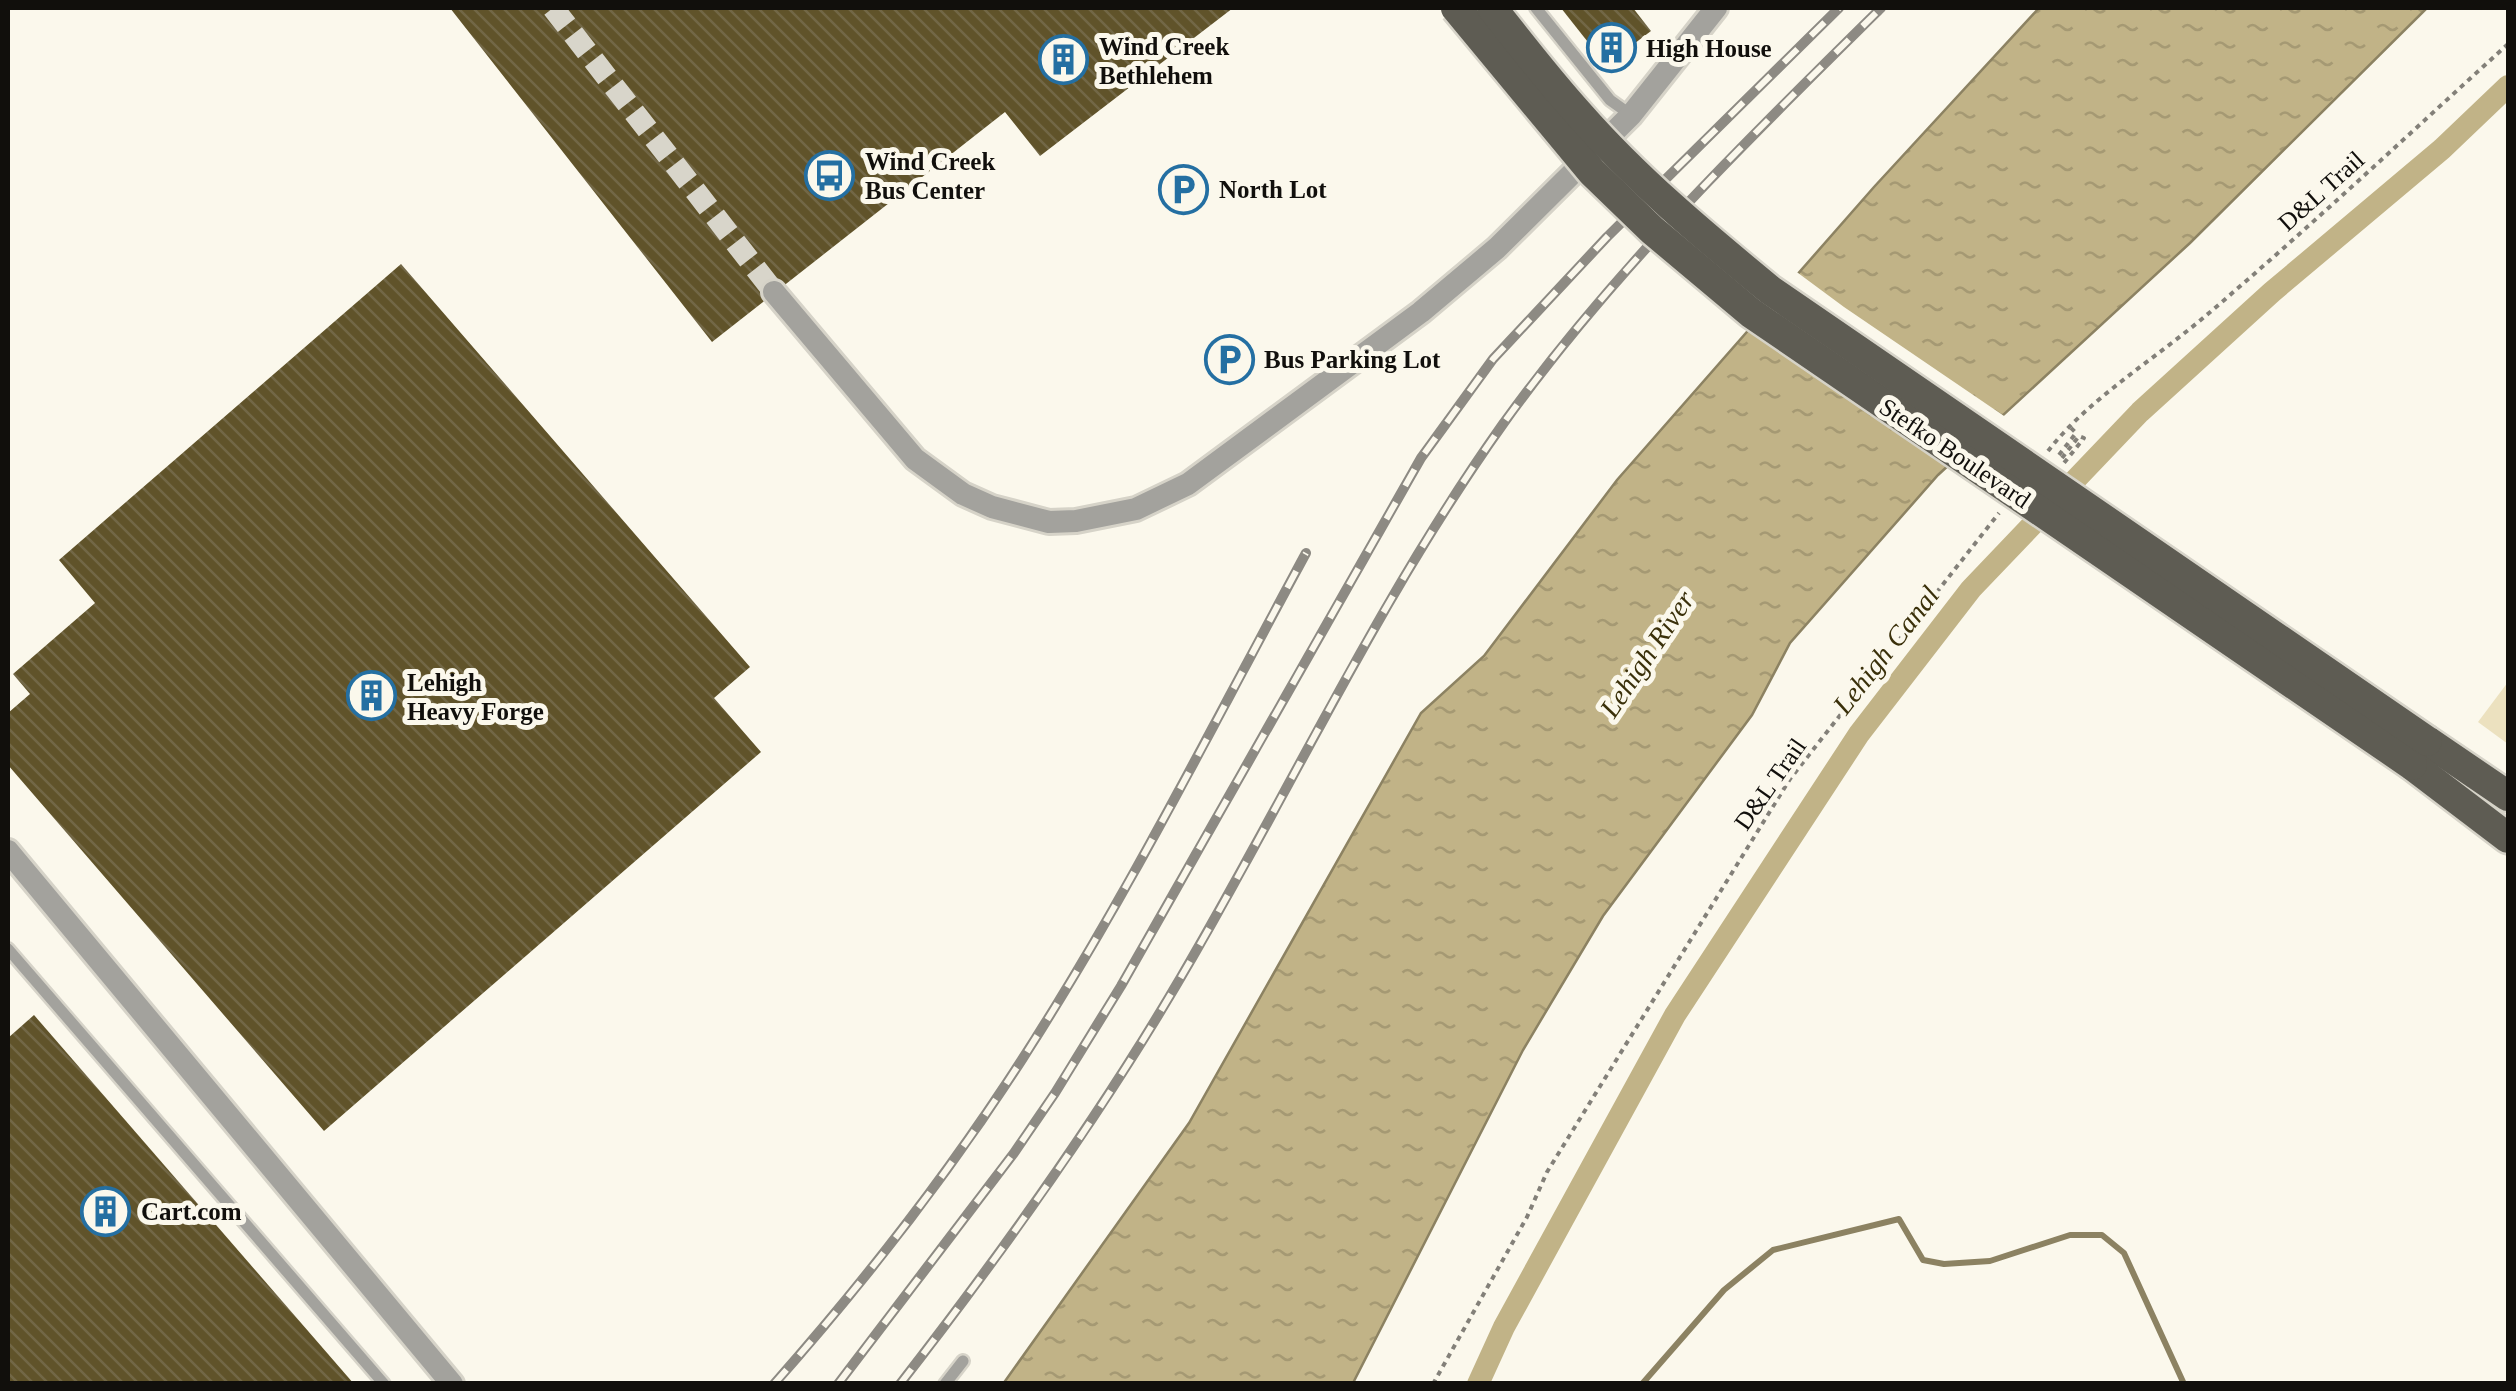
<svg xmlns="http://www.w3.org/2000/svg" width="2516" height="1391" font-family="'Times New Roman',serif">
  <defs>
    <pattern id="water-ripples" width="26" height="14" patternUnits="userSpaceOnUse" patternTransform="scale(2.5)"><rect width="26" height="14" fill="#c1b387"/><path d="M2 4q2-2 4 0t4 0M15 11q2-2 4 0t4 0" fill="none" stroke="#a59973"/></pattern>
    <pattern id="building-back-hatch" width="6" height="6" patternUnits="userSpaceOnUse" patternTransform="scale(2.5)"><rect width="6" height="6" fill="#60532a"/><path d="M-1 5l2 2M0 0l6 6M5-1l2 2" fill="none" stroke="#726746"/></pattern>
  </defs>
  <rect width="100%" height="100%" fill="#fbf8ec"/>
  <!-- park -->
  <polygon fill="#ece1bf" points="2508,682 2508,744 2478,722"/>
  <!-- water -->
  <polygon fill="url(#water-ripples)" stroke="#8c8262" stroke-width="2.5" points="2039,8 2427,8 2190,243 1938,475 1790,643 1752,715 1603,916 1523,1050 1353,1383 1003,1384 1189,1123 1421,713 1484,656 1617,480 1874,187"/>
  <!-- pier -->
  <polygon fill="#fbf8ec" points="1794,270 1844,307 2007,418 1951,469 1800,367 1744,327"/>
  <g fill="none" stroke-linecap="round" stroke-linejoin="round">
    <!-- stream -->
    <polyline stroke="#8c8262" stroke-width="6" points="1642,1384 1724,1290 1773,1250 1899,1219 1923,1260 1944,1264 1990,1261 2070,1235 2102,1235 2124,1253 2184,1384"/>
    <!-- canal -->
    <polyline stroke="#c1b387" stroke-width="22" points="1478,1384 1504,1327 1675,1015 1859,734 1971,589 2140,412 2272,292 2442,149 2508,86"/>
  </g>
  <!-- building -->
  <g fill="url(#building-back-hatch)">
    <polygon points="450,8 1233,8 1040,156 1005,112 712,342"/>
    <polygon points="1561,8 1633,8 1651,31 1606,65"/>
    <polygon points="401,264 750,667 714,698 761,752 324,1131 8,765 8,713 30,694 13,674 95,603 59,560"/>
    <polygon points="34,1015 354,1384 8,1384 8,1038"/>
  </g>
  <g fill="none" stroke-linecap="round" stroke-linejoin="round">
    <!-- street-tunnel -->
    <polyline stroke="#d8d5ca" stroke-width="22" stroke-dasharray="22 11" stroke-linecap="butt" points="553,8 774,292"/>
    <defs>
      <g id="lane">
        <polyline points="1536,8 1610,100 1631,115"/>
        <polyline points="8,949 384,1384"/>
        <polyline points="945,1384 963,1361"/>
      </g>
      <g id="street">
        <polyline points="774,292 915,459 963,494 992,507 1049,522 1076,521 1136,509 1188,484 1421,312 1497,248 1631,115 1716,8"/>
        <polyline points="8,851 452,1384"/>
      </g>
      <g id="primary">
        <polyline points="2427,741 2508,796"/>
        <polyline points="2412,765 2508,838"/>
      </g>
    </defs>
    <!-- lane casing -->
    <use href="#lane" stroke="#d6d3c8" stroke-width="16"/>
    <!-- street casing -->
    <use href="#street" stroke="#d6d3c8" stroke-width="28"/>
    <!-- primary casing -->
    <use href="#primary" stroke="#d6d3c8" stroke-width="35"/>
    <!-- path -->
    <g stroke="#838079" stroke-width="4" stroke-dasharray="5 5" stroke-linecap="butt">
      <path d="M2048 451C2088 399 2158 357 2209 313 2311 226 2409 134 2508 44"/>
      <polyline points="2059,455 2076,433 2068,425"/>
      <polyline points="2062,458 2079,436 2084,438 2064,463"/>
      <polyline points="1433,1384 1527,1217 1547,1172 1790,779 1999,513"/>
    </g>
    <!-- lane -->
    <use href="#lane" stroke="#a3a29d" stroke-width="11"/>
    <!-- street -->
    <use href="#street" stroke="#a3a29d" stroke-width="22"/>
    <!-- primary -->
    <use href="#primary" stroke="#5e5c53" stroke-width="30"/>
    <defs>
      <g id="rail">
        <path d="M774 1384C865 1281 949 1173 1023 1058 1128 895 1214 723 1306 553"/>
        <polyline points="838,1384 1014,1153 1055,1093 1121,986 1421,458 1493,359 1607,237 1839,8"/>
        <path d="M900 1384C1001 1254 1098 1119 1181 977 1289 793 1379 598 1503 424 1613 271 1747 140 1881 8"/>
      </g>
    </defs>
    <!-- rail casing -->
    <use href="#rail" stroke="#8d8a83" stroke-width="10"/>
    <!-- rail -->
    <use href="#rail" stroke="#fbf8ec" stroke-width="6" stroke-dasharray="19" stroke-linecap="butt"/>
    <defs>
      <g id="primary-bridge">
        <polyline points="1456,8 1592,172 1652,230 1751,313 2412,765"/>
        <path d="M1492 8C1520 43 1548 80 1579 114 1636 179 1703 235 1770 290L2427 741"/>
      </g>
    </defs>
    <!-- primary-bridge casing -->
    <use href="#primary-bridge" stroke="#d6d3c8" stroke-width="35" stroke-linecap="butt"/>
    <!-- primary-bridge -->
    <use href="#primary-bridge" stroke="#5e5c53" stroke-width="30"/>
  </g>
  <!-- icons -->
  <defs>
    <symbol id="building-ring" viewBox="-11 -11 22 22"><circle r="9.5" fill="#fbf8ec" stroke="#246fa2" stroke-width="1.5"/><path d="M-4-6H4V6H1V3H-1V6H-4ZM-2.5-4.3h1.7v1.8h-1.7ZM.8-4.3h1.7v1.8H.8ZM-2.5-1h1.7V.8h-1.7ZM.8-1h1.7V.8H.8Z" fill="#246fa2"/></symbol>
    <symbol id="bus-ring" viewBox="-11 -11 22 22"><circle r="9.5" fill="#fbf8ec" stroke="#246fa2" stroke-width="1.5"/><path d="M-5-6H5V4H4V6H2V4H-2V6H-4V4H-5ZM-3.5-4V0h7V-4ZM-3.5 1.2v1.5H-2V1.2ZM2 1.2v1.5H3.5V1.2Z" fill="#246fa2"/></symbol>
    <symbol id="parking-ring" viewBox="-11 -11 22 22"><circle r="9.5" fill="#fbf8ec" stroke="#246fa2" stroke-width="1.5"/><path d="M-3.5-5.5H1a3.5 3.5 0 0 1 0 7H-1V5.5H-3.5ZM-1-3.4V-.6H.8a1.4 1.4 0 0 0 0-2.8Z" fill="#246fa2"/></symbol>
  </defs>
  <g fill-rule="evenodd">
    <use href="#building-ring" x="1584" y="20" width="55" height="55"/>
    <use href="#building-ring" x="1036" y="32" width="55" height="55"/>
    <use href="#bus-ring" x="802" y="148" width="55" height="55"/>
    <use href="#parking-ring" x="1156" y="162" width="55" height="55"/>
    <use href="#parking-ring" x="1202" y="332" width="55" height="55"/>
    <use href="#building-ring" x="344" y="668" width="55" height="55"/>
    <use href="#building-ring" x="78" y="1184" width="55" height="55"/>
  </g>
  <g text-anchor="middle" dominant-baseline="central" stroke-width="10" stroke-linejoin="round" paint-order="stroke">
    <!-- poi labels -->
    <g font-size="25" font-weight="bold" fill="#110f0c" stroke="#fbf8ec" text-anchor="start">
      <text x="1099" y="46">Wind Creek<tspan x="1099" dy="29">Bethlehem</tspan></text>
      <text x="1646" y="48">High House</text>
      <text x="865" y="161">Wind Creek<tspan x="865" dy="29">Bus Center</tspan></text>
      <text x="1219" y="189">North Lot</text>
      <text x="1264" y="359">Bus Parking Lot</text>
      <text x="407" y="682">Lehigh<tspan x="407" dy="29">Heavy Forge</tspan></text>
      <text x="141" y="1211">Cart.com</text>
    </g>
    <!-- street labels -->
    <g font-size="25" fill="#110f0c" stroke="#fbf8ec">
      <text transform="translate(2321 191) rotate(-42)">D&amp;L Trail</text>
      <text transform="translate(1955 453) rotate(34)">Stefko Boulevard</text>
      <text transform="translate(1770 784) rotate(-55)">D&amp;L Trail</text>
    </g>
    <!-- water labels -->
    <g font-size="28" font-style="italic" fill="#3a300a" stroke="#fbf8ec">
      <text transform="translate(1886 650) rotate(-52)">Lehigh Canal</text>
      <text transform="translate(1647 654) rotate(-56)">Lehigh River</text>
    </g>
  </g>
  <!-- border -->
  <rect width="2516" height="1391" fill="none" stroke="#110f0c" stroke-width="20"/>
</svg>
